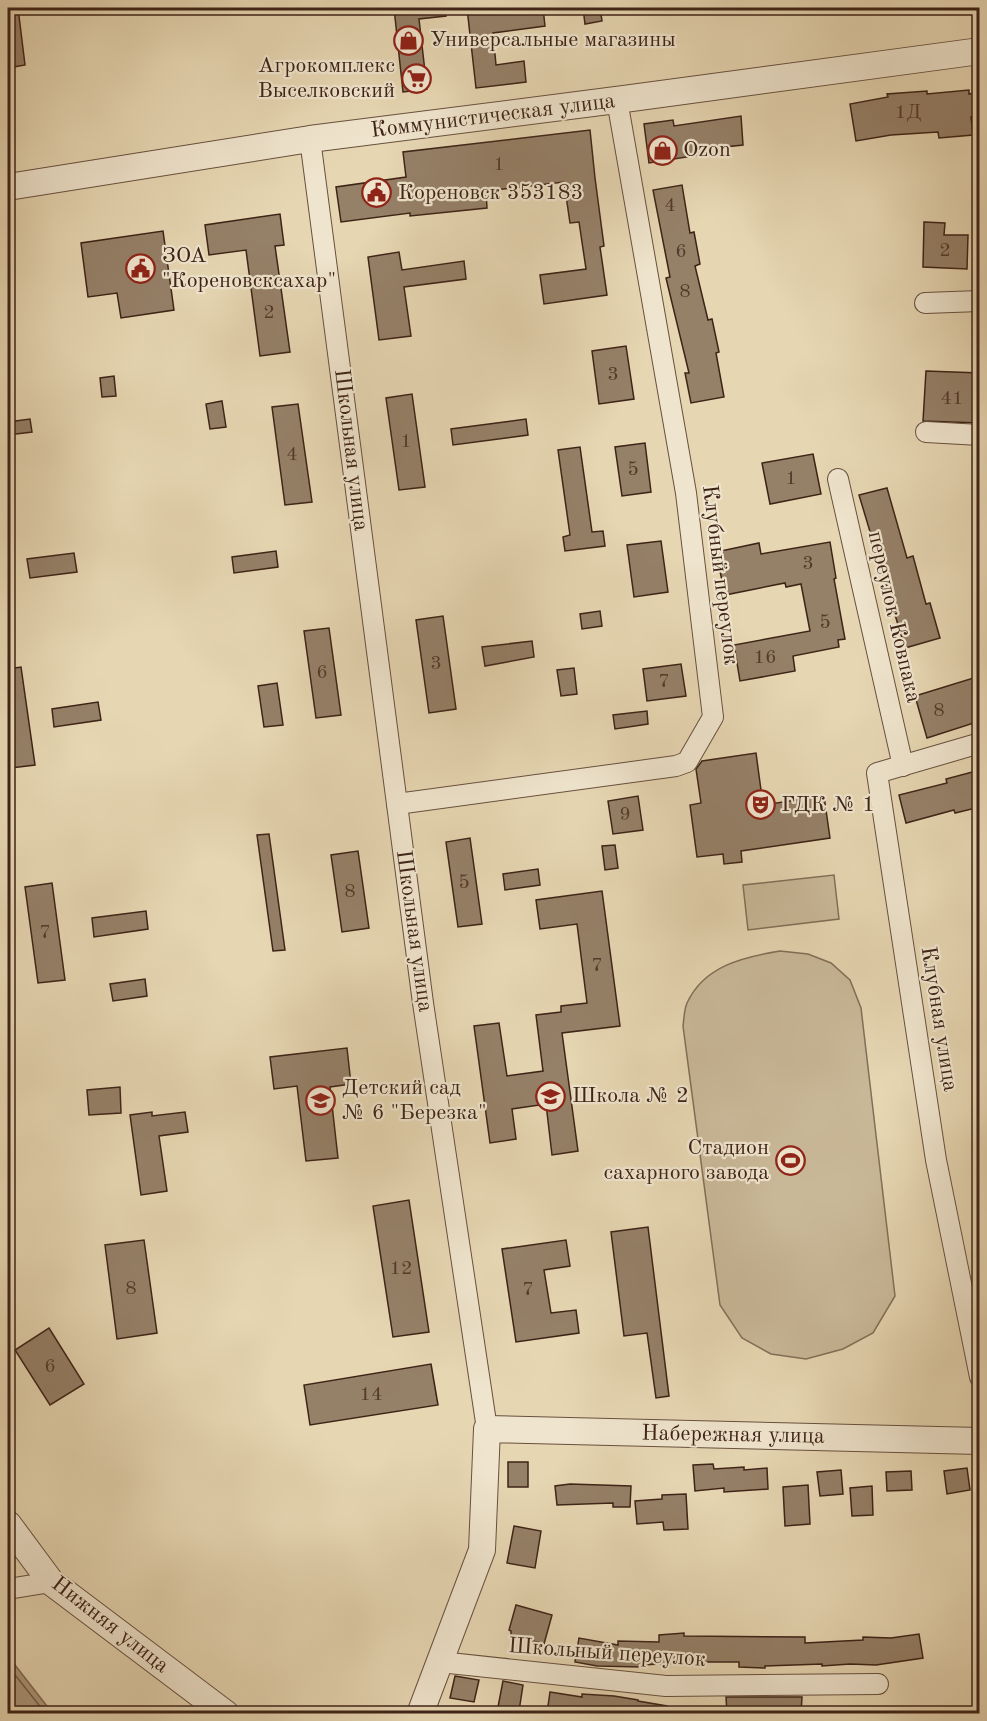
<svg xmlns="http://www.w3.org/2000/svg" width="987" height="1721" font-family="'Old Standard TT',serif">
  <rect width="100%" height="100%" fill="#e6d6b2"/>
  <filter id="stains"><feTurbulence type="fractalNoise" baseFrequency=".00333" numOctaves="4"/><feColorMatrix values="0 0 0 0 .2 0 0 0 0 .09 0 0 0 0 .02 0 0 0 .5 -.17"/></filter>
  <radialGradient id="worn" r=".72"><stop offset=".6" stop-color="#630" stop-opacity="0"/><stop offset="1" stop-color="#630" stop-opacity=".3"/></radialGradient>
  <!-- green -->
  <g fill="#c9b898" stroke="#846e58" stroke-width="1.5">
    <polygon points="834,875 839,919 748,930 743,885"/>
    <path d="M780 951 808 954 831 963 850 980 861 1008 895 1296 873 1333 843 1349 806 1359 771 1354 742 1338 720 1305 683 1026C684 1019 684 1010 687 1003 704 966 743 957 780 951Z"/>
  </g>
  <!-- water -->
  <polygon fill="#ad997d" stroke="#816a54" stroke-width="1.5" points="8,1656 50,1710 74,1713 8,1713"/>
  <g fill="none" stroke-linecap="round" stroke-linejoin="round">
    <!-- shore -->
    <polyline stroke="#765e4a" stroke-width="1.5" points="8,1666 46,1714"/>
  </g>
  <!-- building -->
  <g fill="#958068" stroke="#3e2317" stroke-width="1.5">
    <polygon points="8,8 18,8 25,65 8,68"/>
    <polygon points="394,8 445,8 446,16 419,19 427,89 403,92"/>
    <polygon points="467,8 543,8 545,26 493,33 496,65 524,61 526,82 476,88"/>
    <polygon points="583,8 600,8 602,21 585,24"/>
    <polygon points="969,90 969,94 980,92 980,116 971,117 973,135 939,138 938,132 891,135 856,141 850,104 888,97 887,94 927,91 927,94"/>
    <polygon points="741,116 743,145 705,149 706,154 649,163 644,124 673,120 674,126"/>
    <polygon points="590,130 595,178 604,246 600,247 607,295 544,304 540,275 586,269 579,222 570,223 564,182 486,191 487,208 410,216 410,213 341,222 336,187 406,177 403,152"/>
    <polygon points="682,185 690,233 694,232 700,264 695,266 708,320 712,319 719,352 716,353 724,397 691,403 685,373 689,373 666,278 670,277 653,190"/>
    <polygon points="280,214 284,245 275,246 290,352 260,356 246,250 209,255 205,225"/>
    <polygon points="924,222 945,223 944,235 968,235 967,269 923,267"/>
    <polygon points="163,231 174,310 121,318 117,293 88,297 81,243"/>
    <polygon points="399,252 402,270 464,261 466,279 404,287 411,336 379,340 368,257"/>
    <polygon points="626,346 634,399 599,404 592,351"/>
    <polygon points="926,371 980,373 980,423 923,421"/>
    <polygon points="114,376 116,396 102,397 100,378"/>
    <polygon points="412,394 425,487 399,490 386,398"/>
    <polygon points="222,401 226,427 210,429 206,404"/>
    <polygon points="298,404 312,502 285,505 272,407"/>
    <polygon points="30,419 32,432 8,435 8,422"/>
    <polygon points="526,419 528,435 453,445 451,429"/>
    <polygon points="645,443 651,492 622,496 615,447"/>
    <polygon points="580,447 592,532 603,531 605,546 565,551 563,537 570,535 558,450"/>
    <polygon points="813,454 821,494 770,504 762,463"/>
    <polygon points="887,488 907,558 913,556 926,604 930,603 940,638 905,648 859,495"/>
    <polygon points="661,541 668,592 634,597 627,545"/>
    <polygon points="830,542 836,578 834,579 845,639 838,640 839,647 793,656 795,671 740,681 734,645 810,631 801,584 786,587 785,583 725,595 716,552 759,543 761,554"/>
    <polygon points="276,551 278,567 234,573 232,557"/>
    <polygon points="74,553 77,572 30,578 27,559"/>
    <polygon points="600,611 602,626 582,629 580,614"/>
    <polygon points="443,616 456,709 429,713 416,620"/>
    <polygon points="329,628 341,715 316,718 304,631"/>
    <polygon points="532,641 534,657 485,666 482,647"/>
    <polygon points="681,664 686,696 647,701 643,669"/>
    <polygon points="21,667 35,765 11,768 8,745 8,669"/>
    <polygon points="574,668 577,694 561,696 557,670"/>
    <polygon points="980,676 980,721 927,738 915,696"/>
    <polygon points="277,683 283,725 264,727 258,686"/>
    <polygon points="98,702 101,720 54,727 52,709"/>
    <polygon points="647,711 648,724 615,729 613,715"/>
    <polygon points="756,753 763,805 824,796 830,838 741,851 742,862 724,864 723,854 697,857 690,805 701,803 696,769 702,761"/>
    <polygon points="980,770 980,807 955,813 954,810 906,823 899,795 947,783 946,779"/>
    <polygon points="638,796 643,830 613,834 608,801"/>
    <polygon points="269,834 285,950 273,951 257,835"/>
    <polygon points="470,838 482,924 458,927 446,842"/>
    <polygon points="615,845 618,868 605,870 602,846"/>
    <polygon points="358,851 369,928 342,932 331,855"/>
    <polygon points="538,869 540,885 505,890 503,874"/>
    <polygon points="52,883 65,980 38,983 25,887"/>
    <polygon points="602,891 620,1026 562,1033 578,1151 552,1155 546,1104 512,1109 516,1139 490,1143 474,1026 499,1023 507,1076 543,1071 536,1015 561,1012 561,1006 587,1003 577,924 540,929 536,900"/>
    <polygon points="146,911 148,929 94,937 92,918"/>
    <polygon points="145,979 147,996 113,1001 110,984"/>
    <polygon points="347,1048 351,1084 330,1087 338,1158 306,1161 297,1086 274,1089 270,1057"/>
    <polygon points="120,1087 121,1113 89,1115 87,1090"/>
    <polygon points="152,1112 152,1116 185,1112 188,1132 159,1136 167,1191 141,1195 130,1115"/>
    <polygon points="409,1200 429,1332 393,1337 373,1206"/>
    <polygon points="648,1227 669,1396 656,1398 647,1333 624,1336 611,1232"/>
    <polygon points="144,1240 157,1333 117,1339 105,1245"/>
    <polygon points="566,1240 570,1266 544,1270 551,1313 576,1310 579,1333 516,1342 502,1249"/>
    <polygon points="49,1328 84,1384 50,1405 15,1350"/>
    <polygon points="431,1364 438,1405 310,1425 304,1385"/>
    <rect x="508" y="1462" width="20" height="25"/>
    <polygon points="713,1464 714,1469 744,1467 744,1470 767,1468 768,1489 724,1492 724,1488 695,1491 693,1465"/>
    <polygon points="967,1468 970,1490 947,1494 944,1471"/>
    <polygon points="841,1470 843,1494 820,1496 817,1472"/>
    <polygon points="911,1471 912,1490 887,1491 886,1472"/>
    <polygon points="570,1484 631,1486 630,1507 613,1507 613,1503 557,1505 555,1486"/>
    <polygon points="808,1485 810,1524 785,1526 783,1487"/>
    <polygon points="872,1486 873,1515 852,1516 850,1488"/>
    <polygon points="686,1494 688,1529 664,1530 663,1522 637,1524 635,1501 662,1499 662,1495"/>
    <polygon points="514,1526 541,1531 535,1568 507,1563"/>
    <polygon points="516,1605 552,1615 544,1644 511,1635 511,1631 509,1630"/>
    <polygon points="684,1633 684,1636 805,1637 805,1643 863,1640 863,1637 891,1638 919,1634 923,1658 876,1665 850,1664 822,1666 822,1664 765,1666 765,1668 739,1667 739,1662 698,1662 641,1665 641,1667 597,1666 575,1662 579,1638 618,1645 618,1641 659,1642 659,1635"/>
    <polygon points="455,1676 479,1680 474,1702 450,1698"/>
    <polygon points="503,1681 523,1685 519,1711 498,1707"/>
    <polygon points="550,1692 582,1697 582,1694 614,1696 638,1700 638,1701 667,1706 667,1713 547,1713"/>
    <polygon points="726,1697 802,1697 801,1713 727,1713"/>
  </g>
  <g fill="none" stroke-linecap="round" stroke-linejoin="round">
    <defs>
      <g id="minor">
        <polyline points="310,139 423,1003 487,1429"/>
        <polyline points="925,303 980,301"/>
        <polyline points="926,432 980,435"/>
        <polyline points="838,479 903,766"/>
        <polyline points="980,743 877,773 936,1160 980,1377"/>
        <polyline points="397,804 676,766 687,762 713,717 686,493 617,100"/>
        <polyline points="8,1589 51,1582"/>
        <polyline points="440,1662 666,1686 878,1684"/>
      </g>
      <g id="tertiary">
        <polyline points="8,187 310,139 624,99 980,51"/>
        <polyline points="8,1524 51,1582 226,1714"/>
        <polyline points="420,1714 482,1550 487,1429 980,1441"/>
      </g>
    </defs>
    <!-- minor casing -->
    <use href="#minor" stroke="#68503e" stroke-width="22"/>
    <!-- tertiary casing -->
    <use href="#tertiary" stroke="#68503e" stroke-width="28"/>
    <!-- minor -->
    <use href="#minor" stroke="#efe4cd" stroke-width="20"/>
    <!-- tertiary -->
    <use href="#tertiary" stroke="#efe4cd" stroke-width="26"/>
  </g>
  <!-- icons -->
  <defs>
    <symbol id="shop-ring" viewBox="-11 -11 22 22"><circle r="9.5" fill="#efe4cd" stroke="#8f2418" stroke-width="1.5"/><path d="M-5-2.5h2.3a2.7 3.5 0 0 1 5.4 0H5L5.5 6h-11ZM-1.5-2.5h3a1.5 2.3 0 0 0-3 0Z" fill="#8f2418"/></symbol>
    <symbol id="supermarket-ring" viewBox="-11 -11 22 22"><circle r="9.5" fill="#efe4cd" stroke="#8f2418" stroke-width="1.5"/><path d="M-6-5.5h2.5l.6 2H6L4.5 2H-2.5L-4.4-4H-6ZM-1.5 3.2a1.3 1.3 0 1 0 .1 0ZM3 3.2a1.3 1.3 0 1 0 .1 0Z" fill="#8f2418"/></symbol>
    <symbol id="civic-ring" viewBox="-11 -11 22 22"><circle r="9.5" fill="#efe4cd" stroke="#8f2418" stroke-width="1.5"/><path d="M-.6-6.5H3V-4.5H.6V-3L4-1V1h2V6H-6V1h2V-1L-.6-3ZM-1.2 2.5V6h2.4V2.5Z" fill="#8f2418"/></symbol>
    <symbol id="theatre-ring" viewBox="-11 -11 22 22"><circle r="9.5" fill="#efe4cd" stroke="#8f2418" stroke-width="1.5"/><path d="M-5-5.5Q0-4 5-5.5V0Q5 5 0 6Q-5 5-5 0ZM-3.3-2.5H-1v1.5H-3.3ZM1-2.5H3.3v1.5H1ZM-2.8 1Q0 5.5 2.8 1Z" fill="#8f2418"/></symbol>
    <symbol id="school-ring" viewBox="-11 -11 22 22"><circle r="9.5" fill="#efe4cd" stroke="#8f2418" stroke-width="1.5"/><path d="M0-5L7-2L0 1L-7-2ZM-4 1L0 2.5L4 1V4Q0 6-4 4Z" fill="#8f2418"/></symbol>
    <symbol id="stadium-ring" viewBox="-11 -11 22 22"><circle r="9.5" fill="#efe4cd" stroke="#8f2418" stroke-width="1.5"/><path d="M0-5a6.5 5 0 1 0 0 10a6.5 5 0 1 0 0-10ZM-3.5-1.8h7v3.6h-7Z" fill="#8f2418"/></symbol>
  </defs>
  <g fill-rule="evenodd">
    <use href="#shop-ring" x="392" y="24" width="33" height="33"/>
    <use href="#supermarket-ring" x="400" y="62" width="33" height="33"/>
    <use href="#shop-ring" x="646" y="134" width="33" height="33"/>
    <use href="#civic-ring" x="360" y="176" width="33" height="33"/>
    <use href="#civic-ring" x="124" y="252" width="33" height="33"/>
    <use href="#theatre-ring" x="744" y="788" width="33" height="33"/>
    <use href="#school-ring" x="534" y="1080" width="33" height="33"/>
    <use href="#school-ring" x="304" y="1084" width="33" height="33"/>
    <use href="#stadium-ring" x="774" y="1144" width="33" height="33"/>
  </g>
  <g text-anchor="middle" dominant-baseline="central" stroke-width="4.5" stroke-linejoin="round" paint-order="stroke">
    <!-- number labels -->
    <g font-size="20" fill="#543a2b">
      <text x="908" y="113">1Д</text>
      <text x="499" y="165">1</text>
      <text x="670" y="206">4</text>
      <text x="945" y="251">2</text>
      <text x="681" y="252">6</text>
      <text x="685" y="292">8</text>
      <text x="269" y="313">2</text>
      <text x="613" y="375">3</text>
      <text x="952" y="399">41</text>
      <text x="406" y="442">1</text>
      <text x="292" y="455">4</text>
      <text x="633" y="470">5</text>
      <text x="791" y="479">1</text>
      <text x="808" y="564">3</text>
      <text x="825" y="623">5</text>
      <text x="765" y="658">16</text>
      <text x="436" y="664">3</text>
      <text x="322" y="673">6</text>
      <text x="664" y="682">7</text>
      <text x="939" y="711">8</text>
      <text x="625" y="815">9</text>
      <text x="464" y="883">5</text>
      <text x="350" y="892">8</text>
      <text x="45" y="933">7</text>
      <text x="597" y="966">7</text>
      <text x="401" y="1269">12</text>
      <text x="131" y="1289">8</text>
      <text x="528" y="1290">7</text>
      <text x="50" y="1367">6</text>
      <text x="371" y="1395">14</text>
    </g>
    <!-- poi labels -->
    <g font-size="22" fill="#3e2317" stroke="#efe4cd" text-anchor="start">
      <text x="430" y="40">Универсальные магазины</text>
      <text x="395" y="66" text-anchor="end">Агрокомплекс<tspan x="395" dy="25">Выселковский</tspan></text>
      <text x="683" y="150">Ozon</text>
      <text x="398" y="193">Кореновск 353183</text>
      <text x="162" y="256">ЗОА<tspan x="162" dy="25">"Кореновсксахар"</tspan></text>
      <text x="781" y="805">ГДК № 1</text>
      <text x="342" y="1088">Детский сад<tspan x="342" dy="25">№ 6 "Березка"</tspan></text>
      <text x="572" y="1096">Школа № 2</text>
      <text x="769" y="1148" text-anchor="end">Стадион<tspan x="769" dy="25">сахарного завода</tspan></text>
    </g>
    <!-- street labels -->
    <g font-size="22" fill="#3e2317" stroke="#efe4cd">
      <text transform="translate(493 116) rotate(-7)">Коммунистическая улица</text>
      <text transform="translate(351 450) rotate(83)">Школьная улица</text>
      <text transform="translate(720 575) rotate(83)">Клубный переулок</text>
      <text transform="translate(894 617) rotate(77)">переулок Ковпака</text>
      <text transform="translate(414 931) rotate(82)">Школьная улица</text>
      <text transform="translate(939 1019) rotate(81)">Клубная улица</text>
      <text transform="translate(733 1435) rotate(1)">Набережная улица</text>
      <text transform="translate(110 1625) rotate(38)">Нижняя улица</text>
      <text transform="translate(607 1653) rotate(4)">Школьный переулок</text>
    </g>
  </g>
  <!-- margin -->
  <rect width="987" height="1721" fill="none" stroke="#e6d6b2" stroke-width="30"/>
  <rect x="9" y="9" width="969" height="1703" fill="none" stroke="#3e2317" stroke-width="3"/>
  <rect x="15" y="15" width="957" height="1691" fill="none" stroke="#3e2317" stroke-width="1.5"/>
  <rect width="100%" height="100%" filter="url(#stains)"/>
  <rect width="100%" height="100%" fill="url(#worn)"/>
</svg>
